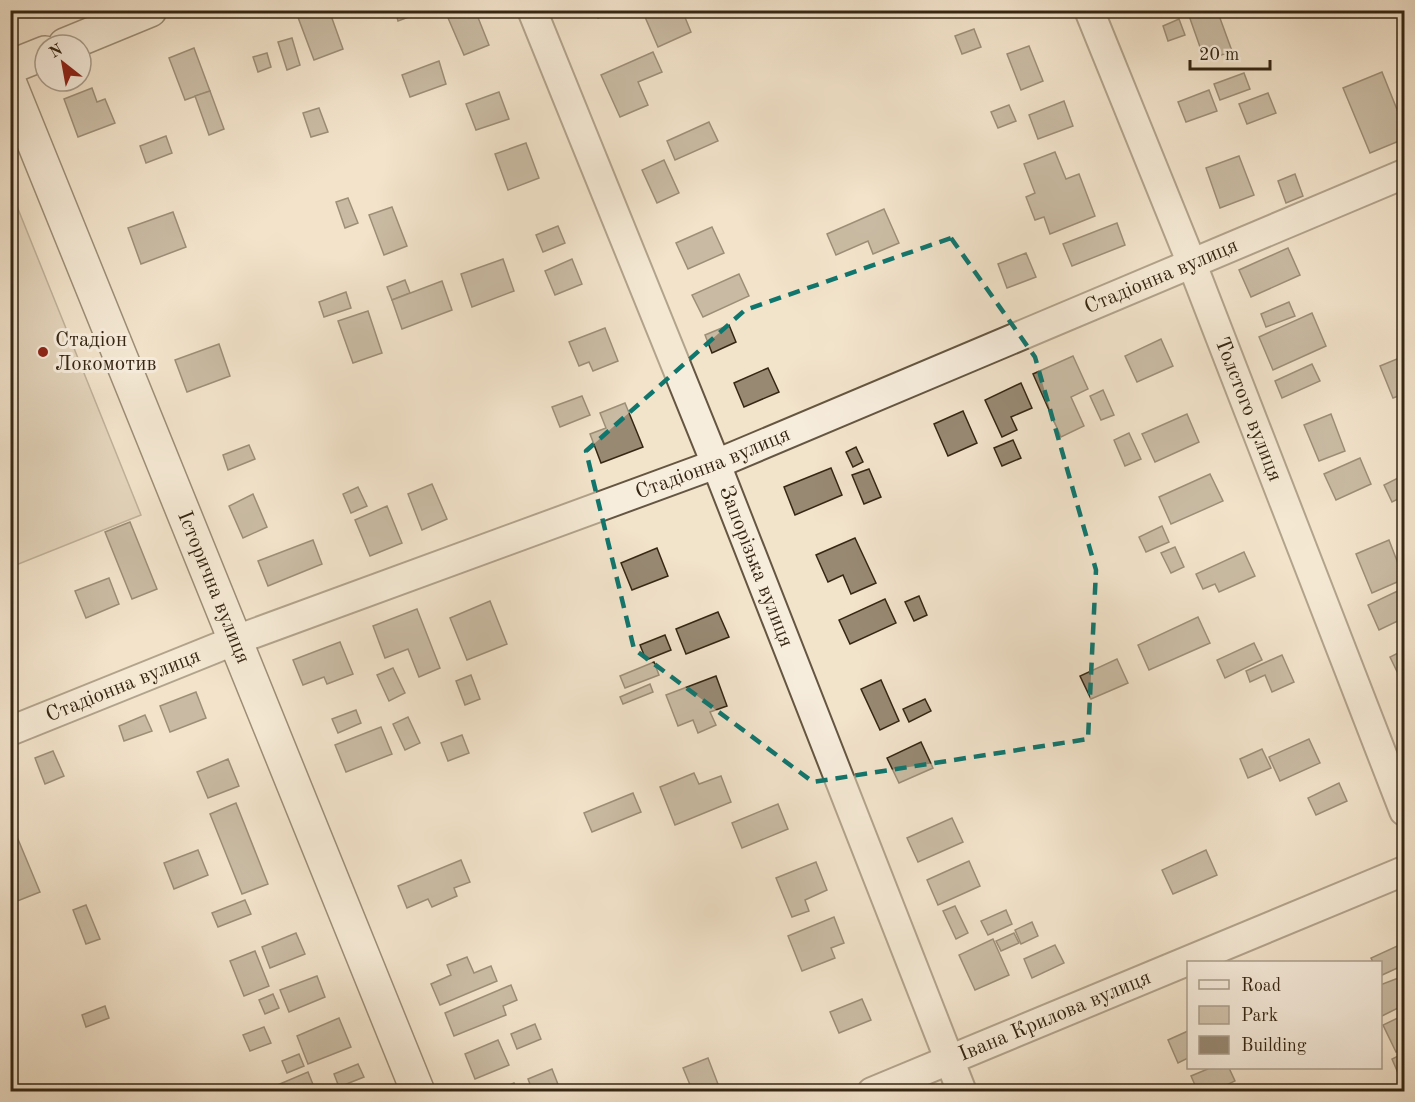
<svg xmlns="http://www.w3.org/2000/svg" width="1415" height="1102" font-family="'Old Standard TT',serif">
  <rect width="100%" height="100%" fill="#f2e3cb"/>
  <filter id="stains"><feTurbulence type="fractalNoise" baseFrequency=".00333" numOctaves="4"/><feColorMatrix values="0 0 0 0 .2 0 0 0 0 .09 0 0 0 0 .02 0 0 0 .5 -.17"/></filter>
  <radialGradient id="worn" r=".72"><stop offset=".6" stop-color="#630" stop-opacity="0"/><stop offset="1" stop-color="#630" stop-opacity=".3"/></radialGradient>
  <!-- green -->
  <polygon fill="#d2c3ac" stroke="#847560" stroke-width="1.5" points="10,189 141,515 11,567 10,567"/>
  <!-- building -->
  <g fill="#988973" stroke="#362713" stroke-width="1.5">
    <polygon points="300,10 329,10 343,49 314,60 296,12"/>
    <polygon points="395,10 421,10 422,12 398,21"/>
    <polygon points="466,10 475,10 489,45 464,55 448,18"/>
    <polygon points="595,10 616,10 598,18"/>
    <polygon points="642,10 682,10 691,32 658,47"/>
    <polygon points="1195,10 1217,10 1232,51 1205,61 1188,13"/>
    <polygon points="1179,19 1185,35 1168,41 1163,26"/>
    <polygon points="974,29 981,47 962,54 955,36"/>
    <polygon points="292,38 300,65 287,70 278,42"/>
    <polygon points="1029,46 1043,81 1021,90 1007,54"/>
    <polygon points="194,48 210,91 185,100 169,58"/>
    <polygon points="653,52 662,72 638,82 648,105 620,117 601,75"/>
    <polygon points="267,53 271,67 258,72 253,57"/>
    <polygon points="439,61 446,84 410,97 402,75"/>
    <polygon points="1382,72 1404,127 1404,139 1370,153 1343,88"/>
    <polygon points="1244,73 1250,89 1220,100 1214,84"/>
    <polygon points="92,88 97,102 105,99 115,123 78,137 64,99"/>
    <polygon points="1209,90 1217,111 1186,122 1178,102"/>
    <polygon points="210,91 224,129 209,135 195,96"/>
    <polygon points="499,92 509,119 476,130 466,104"/>
    <polygon points="1268,93 1276,113 1247,124 1239,104"/>
    <polygon points="1064,101 1073,126 1038,139 1029,115"/>
    <polygon points="1009,105 1016,121 998,128 991,112"/>
    <polygon points="319,108 328,132 311,137 303,113"/>
    <polygon points="709,122 718,141 675,160 667,141"/>
    <polygon points="166,136 172,153 146,163 140,146"/>
    <polygon points="526,143 539,178 508,190 495,154"/>
    <polygon points="1055,152 1066,179 1079,174 1095,216 1050,234 1044,217 1035,220 1026,197 1035,193 1024,164"/>
    <polygon points="1239,156 1254,195 1220,208 1206,168"/>
    <polygon points="664,160 679,193 657,203 642,170"/>
    <polygon points="1295,174 1303,196 1286,203 1278,181"/>
    <polygon points="348,198 358,223 345,228 336,202"/>
    <polygon points="392,207 407,246 384,255 369,215"/>
    <polygon points="884,209 899,243 873,254 868,241 836,255 827,234"/>
    <polygon points="173,212 186,247 141,264 128,228"/>
    <polygon points="1117,223 1125,245 1072,266 1063,244"/>
    <polygon points="558,226 565,243 543,252 536,235"/>
    <polygon points="712,227 724,253 688,269 676,243"/>
    <polygon points="1288,248 1300,275 1251,297 1239,270"/>
    <polygon points="1026,253 1036,277 1007,288 998,264"/>
    <polygon points="503,259 514,291 472,307 461,274"/>
    <polygon points="572,259 582,284 555,295 545,271"/>
    <polygon points="739,274 749,296 703,317 692,295"/>
    <polygon points="405,280 410,293 392,300 387,287"/>
    <polygon points="442,281 452,310 402,329 392,300"/>
    <polygon points="346,292 351,308 324,317 319,302"/>
    <polygon points="1289,302 1295,316 1266,327 1261,314"/>
    <polygon points="368,311 382,353 353,363 338,321"/>
    <polygon points="1312,313 1326,346 1273,370 1259,337"/>
    <polygon points="729,325 736,342 712,353 705,335"/>
    <polygon points="605,328 618,361 593,371 589,362 579,366 569,342"/>
    <polygon points="1161,339 1173,366 1137,382 1125,356"/>
    <polygon points="219,344 230,376 187,392 175,360"/>
    <polygon points="1073,356 1088,389 1071,397 1084,426 1061,437 1033,374"/>
    <polygon points="1404,356 1404,394 1393,398 1380,366"/>
    <polygon points="1312,364 1320,381 1282,398 1275,381"/>
    <polygon points="768,368 779,392 744,407 734,383"/>
    <polygon points="1021,383 1032,408 1011,417 1017,430 1002,437 985,400"/>
    <polygon points="1103,390 1114,415 1101,420 1090,396"/>
    <polygon points="582,396 590,415 560,427 552,407"/>
    <polygon points="625,403 643,447 601,463 590,434 606,428 600,413"/>
    <polygon points="963,411 977,443 948,456 934,424"/>
    <polygon points="1187,414 1199,442 1155,462 1142,434"/>
    <polygon points="1331,414 1345,451 1319,461 1304,425"/>
    <polygon points="1129,433 1141,459 1125,466 1114,440"/>
    <polygon points="1013,440 1021,458 1002,466 994,448"/>
    <polygon points="249,445 255,459 228,470 223,455"/>
    <polygon points="856,447 863,462 853,467 846,452"/>
    <polygon points="1360,458 1371,484 1336,500 1324,474"/>
    <polygon points="831,468 842,495 795,515 784,487"/>
    <polygon points="869,469 881,497 864,504 852,475"/>
    <polygon points="1210,474 1223,501 1171,524 1159,497"/>
    <polygon points="1404,475 1404,496 1392,502 1384,485"/>
    <polygon points="432,484 447,519 422,530 408,494"/>
    <polygon points="358,487 367,506 351,513 343,494"/>
    <polygon points="253,494 267,527 243,538 229,506"/>
    <polygon points="387,506 402,543 370,556 355,520"/>
    <polygon points="130,522 157,589 132,599 105,532"/>
    <polygon points="1162,526 1169,542 1146,552 1139,537"/>
    <polygon points="855,538 876,583 851,594 843,575 828,582 816,555"/>
    <polygon points="313,540 322,564 268,586 258,561"/>
    <polygon points="1389,540 1404,579 1372,593 1356,554"/>
    <polygon points="1175,547 1184,567 1171,573 1161,553"/>
    <polygon points="657,548 668,576 632,590 621,563"/>
    <polygon points="1244,552 1255,576 1219,592 1215,584 1203,589 1196,574"/>
    <polygon points="109,578 119,604 86,618 75,591"/>
    <polygon points="1404,588 1404,618 1379,630 1368,605"/>
    <polygon points="919,596 927,615 914,621 905,602"/>
    <polygon points="885,599 896,623 850,644 839,620"/>
    <polygon points="490,601 507,644 467,660 450,618"/>
    <polygon points="417,609 440,668 419,677 408,649 385,658 373,626"/>
    <polygon points="718,612 729,637 686,654 676,629"/>
    <polygon points="1198,617 1210,643 1149,670 1138,645"/>
    <polygon points="665,635 671,650 646,660 640,645"/>
    <polygon points="340,642 353,674 327,684 324,677 303,685 293,660"/>
    <polygon points="1254,643 1262,660 1225,678 1217,660"/>
    <polygon points="1404,650 1404,686 1390,657"/>
    <polygon points="1282,655 1294,682 1272,692 1265,675 1250,682 1246,671"/>
    <polygon points="1117,659 1128,683 1091,699 1080,676"/>
    <polygon points="654,662 659,675 625,688 620,676"/>
    <polygon points="393,668 405,693 389,701 377,675"/>
    <polygon points="471,675 480,699 465,705 456,681"/>
    <polygon points="716,676 727,706 710,712 716,725 698,733 693,720 678,726 666,695"/>
    <polygon points="881,680 899,721 880,730 861,689"/>
    <polygon points="650,684 653,692 623,704 620,697"/>
    <polygon points="196,692 206,718 170,732 160,706"/>
    <polygon points="925,699 931,711 909,722 903,709"/>
    <polygon points="356,710 361,723 338,733 332,719"/>
    <polygon points="145,715 152,731 124,741 119,726"/>
    <polygon points="408,717 420,743 405,750 393,724"/>
    <polygon points="381,727 392,754 346,772 335,745"/>
    <polygon points="462,735 469,753 448,761 441,743"/>
    <polygon points="1309,739 1320,763 1280,781 1269,757"/>
    <polygon points="921,742 933,768 899,783 887,758"/>
    <polygon points="1262,749 1271,768 1248,778 1240,759"/>
    <polygon points="53,751 64,776 45,784 35,758"/>
    <polygon points="228,759 239,786 208,798 197,772"/>
    <polygon points="694,773 699,784 721,776 731,802 675,825 660,787"/>
    <polygon points="1339,783 1347,801 1316,815 1308,798"/>
    <polygon points="633,793 641,812 592,832 584,813"/>
    <polygon points="236,803 268,884 242,894 210,814"/>
    <polygon points="778,804 788,829 742,848 732,823"/>
    <polygon points="952,818 963,842 918,862 907,838"/>
    <polygon points="10,820 40,892 10,904"/>
    <polygon points="198,850 208,875 174,889 164,863"/>
    <polygon points="1206,850 1217,875 1173,894 1162,870"/>
    <polygon points="461,860 470,882 454,888 457,896 432,907 428,899 407,908 398,886"/>
    <polygon points="969,861 980,886 938,905 927,880"/>
    <polygon points="816,862 827,890 805,900 809,911 792,917 776,878"/>
    <polygon points="245,900 251,914 218,927 212,913"/>
    <polygon points="86,905 100,939 86,944 73,910"/>
    <polygon points="955,906 968,933 956,939 943,911"/>
    <polygon points="1006,910 1012,924 988,935 981,921"/>
    <polygon points="834,917 844,943 831,948 835,958 802,971 788,936"/>
    <polygon points="1032,922 1038,936 1021,944 1015,930"/>
    <polygon points="296,933 305,954 270,968 262,947"/>
    <polygon points="1014,933 1019,943 1001,951 996,941"/>
    <polygon points="993,939 1009,975 975,990 959,955"/>
    <polygon points="1404,943 1404,965 1380,976 1380,962 1373,962 1371,958"/>
    <polygon points="1055,945 1064,963 1032,978 1024,959"/>
    <polygon points="255,951 269,986 244,996 230,961"/>
    <polygon points="467,957 474,973 491,966 497,981 440,1005 431,984 451,975 447,965"/>
    <polygon points="317,976 325,997 289,1012 280,990"/>
    <polygon points="1401,977 1404,985 1404,1005 1380,1017 1380,985"/>
    <polygon points="511,985 517,1000 503,1006 506,1015 454,1036 445,1013"/>
    <polygon points="273,994 279,1008 265,1014 259,1000"/>
    <polygon points="862,999 871,1020 839,1033 830,1012"/>
    <polygon points="105,1006 109,1018 86,1027 82,1015"/>
    <polygon points="1404,1015 1404,1048 1396,1052 1383,1025"/>
    <polygon points="339,1018 351,1047 308,1064 297,1036"/>
    <polygon points="535,1024 541,1039 517,1049 511,1034"/>
    <polygon points="264,1027 271,1043 250,1051 243,1035"/>
    <polygon points="1188,1031 1188,1058 1178,1063 1168,1040"/>
    <polygon points="498,1040 509,1065 475,1079 465,1054"/>
    <polygon points="1404,1053 1404,1078 1401,1080 1392,1059"/>
    <polygon points="299,1054 304,1066 287,1073 282,1061"/>
    <polygon points="708,1058 721,1092 693,1092 683,1068"/>
    <polygon points="358,1064 364,1077 339,1087 334,1074"/>
    <polygon points="1210,1068 1229,1068 1235,1081 1212,1092 1198,1092 1191,1076"/>
    <polygon points="552,1069 561,1092 533,1092 528,1079"/>
    <polygon points="308,1072 316,1092 261,1092"/>
    <polygon points="514,1083 518,1092 493,1092"/>
  </g>
  <g fill="none" stroke-linecap="round" stroke-linejoin="round">
    <defs>
      <g id="street">
        <path id="s1" d="M532 10 716 464 962 1092"/>
        <path id="s2" d="M1089 10 1192 264 1404 811"/>
        <path id="s3" d="M10 731 236 640 716 464 1404 174"/>
        <path id="s4" d="M872 1092 1404 871"/>
      </g>
      <g id="secondary">
        <polyline points="65,45 150,10"/>
        <polyline points="10,67 45,53"/>
        <path id="s5" d="M10 84 418 1092"/>
      </g>
    </defs>
    <!-- street casing -->
    <use href="#street" stroke="#655641" stroke-width="32"/>
    <!-- secondary casing -->
    <use href="#secondary" stroke="#362713" stroke-width="36"/>
    <!-- street -->
    <use href="#street" stroke="#f7eddd" stroke-width="28"/>
    <!-- secondary -->
    <use href="#secondary" stroke="#f7eddd" stroke-width="33"/>
  </g>
  <!-- marked area -->
  <path d="M0 0H1415V1102H0ZM951 238 1035 357 1096 570 1088 739 813 782 634 649 586 451 745 310Z" fill="#f2e3cb" fill-opacity=".55" fill-rule="evenodd"/>
  <path fill="none" stroke="#0f766e" stroke-width="4.5" stroke-dasharray="12 8" stroke-linejoin="round" d="M951 238 1035 357 1096 570 1088 739 813 782 634 649 586 451 745 310Z"/>
  <!-- markers -->
  <circle fill="#8f2418" stroke="#f7eddd" stroke-width="2" cx="43" cy="352" r="6"/>
  <g text-anchor="middle" dominant-baseline="central" stroke-width="6" stroke-linejoin="round" paint-order="stroke">
    <!-- street labels -->
    <g font-size="21" fill="#362713" stroke="#f7eddd">
      <text stroke="none"><textPath href="#s3" startOffset="1238">Стадіонна вулиця</textPath></text>
      <text stroke="none"><textPath href="#s2" startOffset="430">Толстого вулиця</textPath></text>
      <text stroke="none"><textPath href="#s3" startOffset="752">Стадіонна вулиця</textPath></text>
      <text stroke="none"><textPath href="#s1" startOffset="600">Запорізька вулиця</textPath></text>
      <text stroke="none"><textPath href="#s5" startOffset="543">Історична вулиця</textPath></text>
      <text stroke="none"><textPath href="#s3" startOffset="122">Стадіонна вулиця</textPath></text>
      <text stroke="none"><textPath href="#s4" startOffset="198">Івана Крилова вулиця</textPath></text>
    </g>
    <!-- poi labels -->
    <g font-size="21" fill="#362713" stroke="#f7eddd" text-anchor="start">
      <text x="55" y="340">Стадіон<tspan x="55" dy="24">Локомотив</tspan></text>
    </g>
  </g>
  <!-- margin -->
  <rect width="1415" height="1102" fill="none" stroke="#f2e3cb" stroke-width="36"/>
  <rect x="12" y="12" width="1391" height="1078" fill="none" stroke="#362713" stroke-width="3"/>
  <rect x="18" y="18" width="1379" height="1066" fill="none" stroke="#362713" stroke-width="1.5"/>
  <!-- legend -->
  <rect x="1187" y="961" width="195" height="108" fill="#f7eddd" stroke="#aa9e8c" stroke-width="1.5"/>
  <rect x="1199" y="980" width="30" height="9" fill="#f7eddd" stroke="#aa9e8c" stroke-width="1.5"/>
  <text x="1241" y="991" font-size="18" fill="#362713">Road</text>
  <rect x="1199" y="1006" width="30" height="18" fill="#d2c3ac" stroke="#aa9e8c" stroke-width="1.5"/>
  <text x="1241" y="1021" font-size="18" fill="#362713">Park</text>
  <rect x="1199" y="1036" width="30" height="18" fill="#988973" stroke="#aa9e8c" stroke-width="1.5"/>
  <text x="1241" y="1051" font-size="18" fill="#362713">Building</text>
  <!-- north arrow -->
  <g transform="translate(63 63) rotate(329)"><circle r="28" fill="#f7eddd" stroke="#aa9e8c" stroke-width="1.5"/>
  <path d="M0-4.5L10 22L0 15L-10 22Z" fill="#8f2418"/>
  <text y="-9" font-size="16" font-weight="bold" text-anchor="middle" fill="#362713">N</text>
  </g>
  <!-- scale -->
  <path d="M1190 60v9h80v-9" fill="none" stroke="#362713" stroke-width="3"/>
  <text x="1199" y="60" font-size="18" fill="#362713" stroke="#f7eddd" stroke-width="4.5" paint-order="stroke">20 m</text>
  <rect width="100%" height="100%" filter="url(#stains)"/>
  <rect width="100%" height="100%" fill="url(#worn)"/>
</svg>
